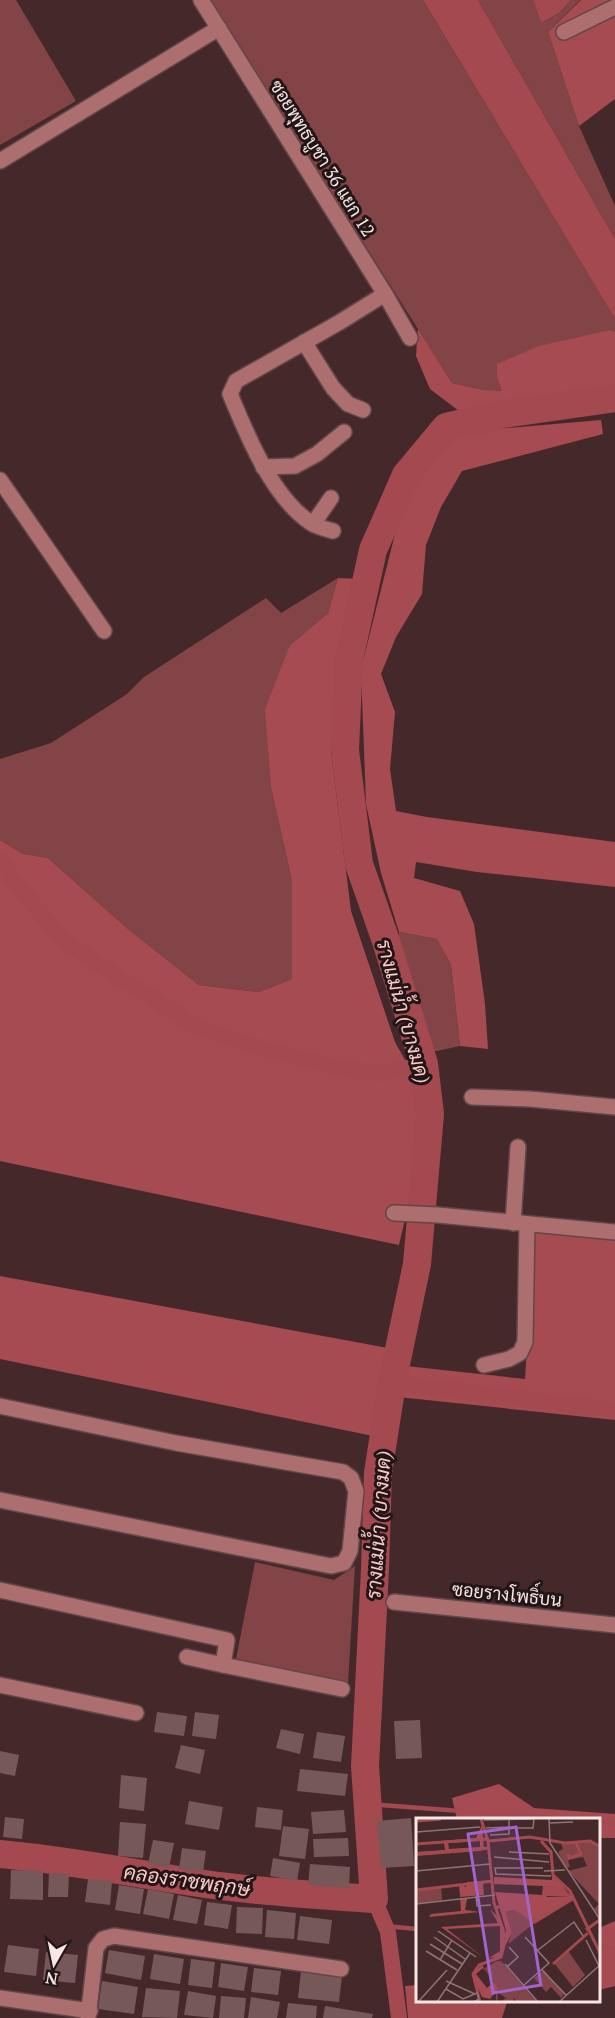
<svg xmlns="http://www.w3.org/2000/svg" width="615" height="2018" font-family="'PT Serif',Sarabun,serif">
  <rect width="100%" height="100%" fill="#45292a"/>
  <!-- green -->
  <g fill="#824446">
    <polygon points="0,0 16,0 76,101 0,145"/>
    <polygon points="210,0 423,0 615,319 615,332 610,330 497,377 501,392 484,390 452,383"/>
    <polygon points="478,0 533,0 541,23 559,13 571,0 580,0 548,32 579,126 615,206 615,239"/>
    <polygon points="338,578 328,613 290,645 271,788 292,881 292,979 259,992 199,985 128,929 48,858 23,854 0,840 0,759 51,743 127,694 144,677 266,598 281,613"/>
    <polygon points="399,932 437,939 451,965 460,1046 432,1052 397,951"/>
    <polygon points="255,1562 334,1580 355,1566 348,1683 236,1659"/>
  </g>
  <!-- forest -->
  <g fill="#a54b51">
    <polygon points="581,0 615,0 615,99 579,126 548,32"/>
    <path d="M418 329 452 383 484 390 501 391 497 377V364L539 346 610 330 615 332V388C563 397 511 402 459 411L430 389 416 356Z"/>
    <polygon points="601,420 603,434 462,471 441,507 426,545 422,594 396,637 381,674 395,712 390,769 396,811 427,817 615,842 615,887 477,872 416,862 414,878 460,891 474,924 485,1004 488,1049 460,1046 451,965 437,939 399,932 381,873 366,804 361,669 402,506 441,444 473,431"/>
    <polygon points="338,578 362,579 350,604 331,751 351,911 395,1042 413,1074 418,1128 409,1202 399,1245 0,1161 0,840 23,854 48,858 128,929 199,985 259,992 292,979 292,881 271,788 265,709 290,645 328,613"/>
    <polygon points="534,1232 615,1238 615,1420 398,1397 406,1366 525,1379"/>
    <polygon points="0,1276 388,1348 373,1436 0,1359"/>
    <polygon points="499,1784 534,1808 615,1814 615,1838 599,1838 598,1820 457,1820 452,1798"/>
    <polygon points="615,1921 615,1986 599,1990 599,1928"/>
    <polygon points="417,1985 417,2002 507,2002 502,2018 408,2018 405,1986"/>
  </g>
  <!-- water -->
  <g fill="#a3494f">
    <polygon points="423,0 478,0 615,239 615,319"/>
    <polygon points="533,0 571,0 559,13 541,23"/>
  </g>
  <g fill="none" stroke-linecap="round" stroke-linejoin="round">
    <!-- stream -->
    <g stroke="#a3494f" stroke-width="4.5">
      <polyline points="368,1804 581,1820"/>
      <polyline points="598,1821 615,1823"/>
      <polyline points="385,1926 417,1929"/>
      <polyline points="598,1946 615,1948"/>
    </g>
    <!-- canal -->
    <g stroke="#a3494f" stroke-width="16">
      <polyline points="0,859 17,885 61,938 112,973 199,1028 264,1049 348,1070 383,1073 424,1064"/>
      <polyline points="392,1383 615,1410"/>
      <polyline points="374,1899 388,1932 399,2018"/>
    </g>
    <!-- river -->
    <path stroke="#a3494f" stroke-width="28" d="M0 1854C69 1860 136 1874 205 1884 261 1892 317 1895 374 1899L365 1766 375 1569 378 1473 392 1383 417 1264 430 1114 424 1064 386 941 359 864 345 750 349 660 373 550 406 475 446 427 503 414 615 398"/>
  </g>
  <!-- building -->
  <g fill="#775858">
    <polygon points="157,1712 187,1716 184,1736 154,1732"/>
    <polygon points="195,1712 219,1715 216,1739 192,1736"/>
    <polygon points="420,1720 422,1758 396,1759 394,1721"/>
    <polygon points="281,1729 304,1734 300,1754 276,1748"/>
    <polygon points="317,1732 345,1736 341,1762 313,1758"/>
    <polygon points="181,1745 205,1750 200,1774 175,1768"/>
    <polygon points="0,1751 19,1755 15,1776 0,1773"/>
    <polygon points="300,1769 348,1774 345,1796 297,1791"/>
    <polygon points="121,1775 147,1778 144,1811 119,1808"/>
    <polygon points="189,1801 223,1807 219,1830 185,1824"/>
    <polygon points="257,1807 283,1810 281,1830 255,1827"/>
    <polygon points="344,1810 346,1832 313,1834 311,1812"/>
    <polygon points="5,1817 24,1819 22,1839 3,1837"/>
    <polygon points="411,1818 414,1866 381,1868 377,1821"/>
    <polygon points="120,1822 146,1824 143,1858 118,1856"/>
    <polygon points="283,1826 309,1829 305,1859 279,1856"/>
    <polygon points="348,1838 349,1856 314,1857 313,1839"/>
    <polygon points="153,1840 174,1843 169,1868 148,1864"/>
    <polygon points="182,1848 206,1851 203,1872 179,1869"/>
    <polygon points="273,1858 300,1863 297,1881 270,1876"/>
    <polygon points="310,1864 350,1867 349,1888 308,1885"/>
    <polygon points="11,1870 43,1871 43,1900 10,1899"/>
    <polygon points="49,1873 69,1874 68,1897 48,1897"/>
    <polygon points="88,1879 112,1881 110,1905 85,1902"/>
    <polygon points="119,1885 144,1889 140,1914 115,1910"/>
    <polygon points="148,1889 174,1894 169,1919 143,1914"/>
    <polygon points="178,1895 202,1900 197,1924 173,1920"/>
    <polygon points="207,1902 232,1905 228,1929 204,1925"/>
    <polygon points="237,1907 263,1908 262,1934 236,1933"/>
    <polygon points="267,1910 296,1913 294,1939 265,1937"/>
    <polygon points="300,1916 332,1920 329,1944 297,1940"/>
    <polygon points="8,1945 39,1949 36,1976 4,1972"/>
    <polygon points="109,1950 145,1956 141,1980 105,1973"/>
    <polygon points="46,1952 78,1955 75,1983 43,1980"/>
    <polygon points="154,1954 184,1959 180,1984 150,1979"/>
    <polygon points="191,1959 215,1962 212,1988 188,1985"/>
    <polygon points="221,1963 248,1967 244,1991 218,1987"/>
    <polygon points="254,1968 281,1971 278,1995 251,1992"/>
    <polygon points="301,1971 342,1976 339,2002 298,1998"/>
    <polygon points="102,1981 138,1987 134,2014 98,2009"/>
    <polygon points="146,1988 180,1991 177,2018 142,2017"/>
    <polygon points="188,1991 216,1996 213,2018 184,2015"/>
    <polygon points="221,1996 246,1998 244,2018 219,2018"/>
    <polygon points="251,1997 280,2002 277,2018 248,2018"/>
    <polygon points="288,2003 317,2006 316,2018 286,2018"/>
    <polygon points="325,2006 373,2014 372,2018 323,2018"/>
  </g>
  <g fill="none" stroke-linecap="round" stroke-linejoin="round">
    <defs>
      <g id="minor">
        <polyline points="201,0 385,294 410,338"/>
        <polyline points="564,32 615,7"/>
        <polyline points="0,161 219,28"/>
        <polyline points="304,342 333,388 348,404 363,410"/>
        <polyline points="263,467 295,466 317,454 344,432"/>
        <polyline points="0,480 104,631"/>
        <polyline points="313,524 331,498"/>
        <path d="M333 531C326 529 317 527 311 523 272 497 247 435 230 394L236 381 340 322 385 294"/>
        <polyline points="472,1097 530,1099 615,1107"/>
        <polyline points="394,1213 438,1215 615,1232"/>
        <polyline points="513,1223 518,1147"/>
        <polyline points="484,1365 509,1359 520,1353 525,1342 527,1224"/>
        <polyline points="0,1406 176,1443 343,1472 351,1478 356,1491 350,1551 344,1563 331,1566 0,1500"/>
        <polyline points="0,1590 227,1640 223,1665 342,1689"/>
        <polyline points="394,1602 615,1625"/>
        <polyline points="187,1657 223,1665"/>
        <polyline points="0,1685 136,1713"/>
        <polyline points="0,1998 90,2011"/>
        <polyline points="88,2018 96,1948 103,1939 114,1936 341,1969"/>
      </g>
    </defs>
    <!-- minor casing -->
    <use href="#minor" stroke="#624748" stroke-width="18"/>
    <!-- minor -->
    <use href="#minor" stroke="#ad6e6f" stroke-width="15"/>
  </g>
  <g text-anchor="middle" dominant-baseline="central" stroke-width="6" stroke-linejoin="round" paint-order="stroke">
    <!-- street labels -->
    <g font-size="18" fill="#f9e6e6" stroke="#231616">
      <text transform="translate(323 158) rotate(58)">ซอยพุทธบูชา 36 แยก 12</text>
      <text transform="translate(507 1594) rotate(6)">ซอยรางโพธิ์บน</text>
    </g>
    <!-- water labels -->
    <g font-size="20" font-style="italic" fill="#fec9c9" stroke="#231616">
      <text transform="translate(404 1011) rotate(74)">รางแม่น้ำ (บางมด)</text>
      <text transform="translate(378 1525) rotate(-86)">รางแม่น้ำ (บางมด)</text>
      <text transform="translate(187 1880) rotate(8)">คลองราชพฤกษ์</text>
    </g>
  </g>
  <!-- overview -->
  <g transform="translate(416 1818)">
    <rect width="184" height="184" fill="#45292a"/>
    <path d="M177 24 184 30 185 100 178 91 183 86 152 53 171 48 167 39 152 42 154 49 149 50 142 34 147 31 145 25ZM25 69 26 82 0 86V72ZM97 92 121 103 92 126 96 115 90 94ZM152 133 169 157 157 169 138 145ZM81 143H85L121 184H101L98 180 97 184H84L90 180 81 174 82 180 80 184V174L82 171 69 150ZM128 152 148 176 145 180 135 169 130 174 118 160Z" fill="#824446"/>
    <path d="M66 7 68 32 64 33 0 38V34L29 32 28 25H0L60 20ZM64 23V29L33 31 32 25ZM136 55 157 80 121 103 97 92 90 94 96 115 90 126V112L79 74 126 77 127 68 78 66V59L136 62ZM129 68 149 71 154 78 131 79ZM77 62 67 66 68 77 44 79 43 66 50 69 51 64ZM44 80 51 81 49 92 64 94 13 99 15 96 45 93ZM74 91 82 99 88 113V132L83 139 73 140 84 133V108L31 111 68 140 25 109 82 105ZM66 147 76 161 67 150 60 156 71 170 78 164 82 171 74 181 66 179 58 161 59 153Z" fill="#a54b51" fill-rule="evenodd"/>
    <path d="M128 68 147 69 154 78H128Z" fill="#a3494f"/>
    <path fill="none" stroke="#a3494f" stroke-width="3" d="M65 1 72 23M0 3 25 1M125 23 135 34 137 57 154 73 185 137M0 26 71 21M0 36 74 30M152 36 153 40 165 36 160 25M0 72 77 63M79 89H97L119 104 158 80M170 112 185 101M137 146 172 115M64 184 57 156 63 147 85 139 90 120 78 85 72 23 114 19 149 25 174 23 185 29"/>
    <path fill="none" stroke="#8d7575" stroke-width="1.5" d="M133 1 134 25 185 103M68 2 119 1M133 5 157 4M70 10 93 9M93 10H117L118 1M0 14 64 9M74 17 93 16V2M93 34 133 36M78 39 133 44M127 50H79L80 56 135 58M0 53 74 46M128 53 149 52M60 78 61 88 75 87M0 86 79 77M22 113 60 139M18 119 49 141M170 122 183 148M14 126 46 146M122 132 158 104 167 118M10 133 41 152M24 142 36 122M89 146 122 184M91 149 102 139 93 129M126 152 150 177M30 163 59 176M108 167 133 145 109 119M30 171 47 181 61 175 63 181 58 184M2 184 31 152M21 184 54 135M143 184 185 146"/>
    <path fill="#a164cb" fill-opacity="0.15" stroke="#a164cb" stroke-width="3" d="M100 9 125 167 77 175 52 16Z"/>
    <rect width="184" height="184" fill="none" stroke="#f9e6e6" stroke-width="3"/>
  </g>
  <!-- north arrow -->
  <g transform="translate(54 1964) rotate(189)" stroke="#231616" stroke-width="4.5" paint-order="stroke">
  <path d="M0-4.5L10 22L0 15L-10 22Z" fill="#f9e6e6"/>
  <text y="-9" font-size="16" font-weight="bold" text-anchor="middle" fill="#f9e6e6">N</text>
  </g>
</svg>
